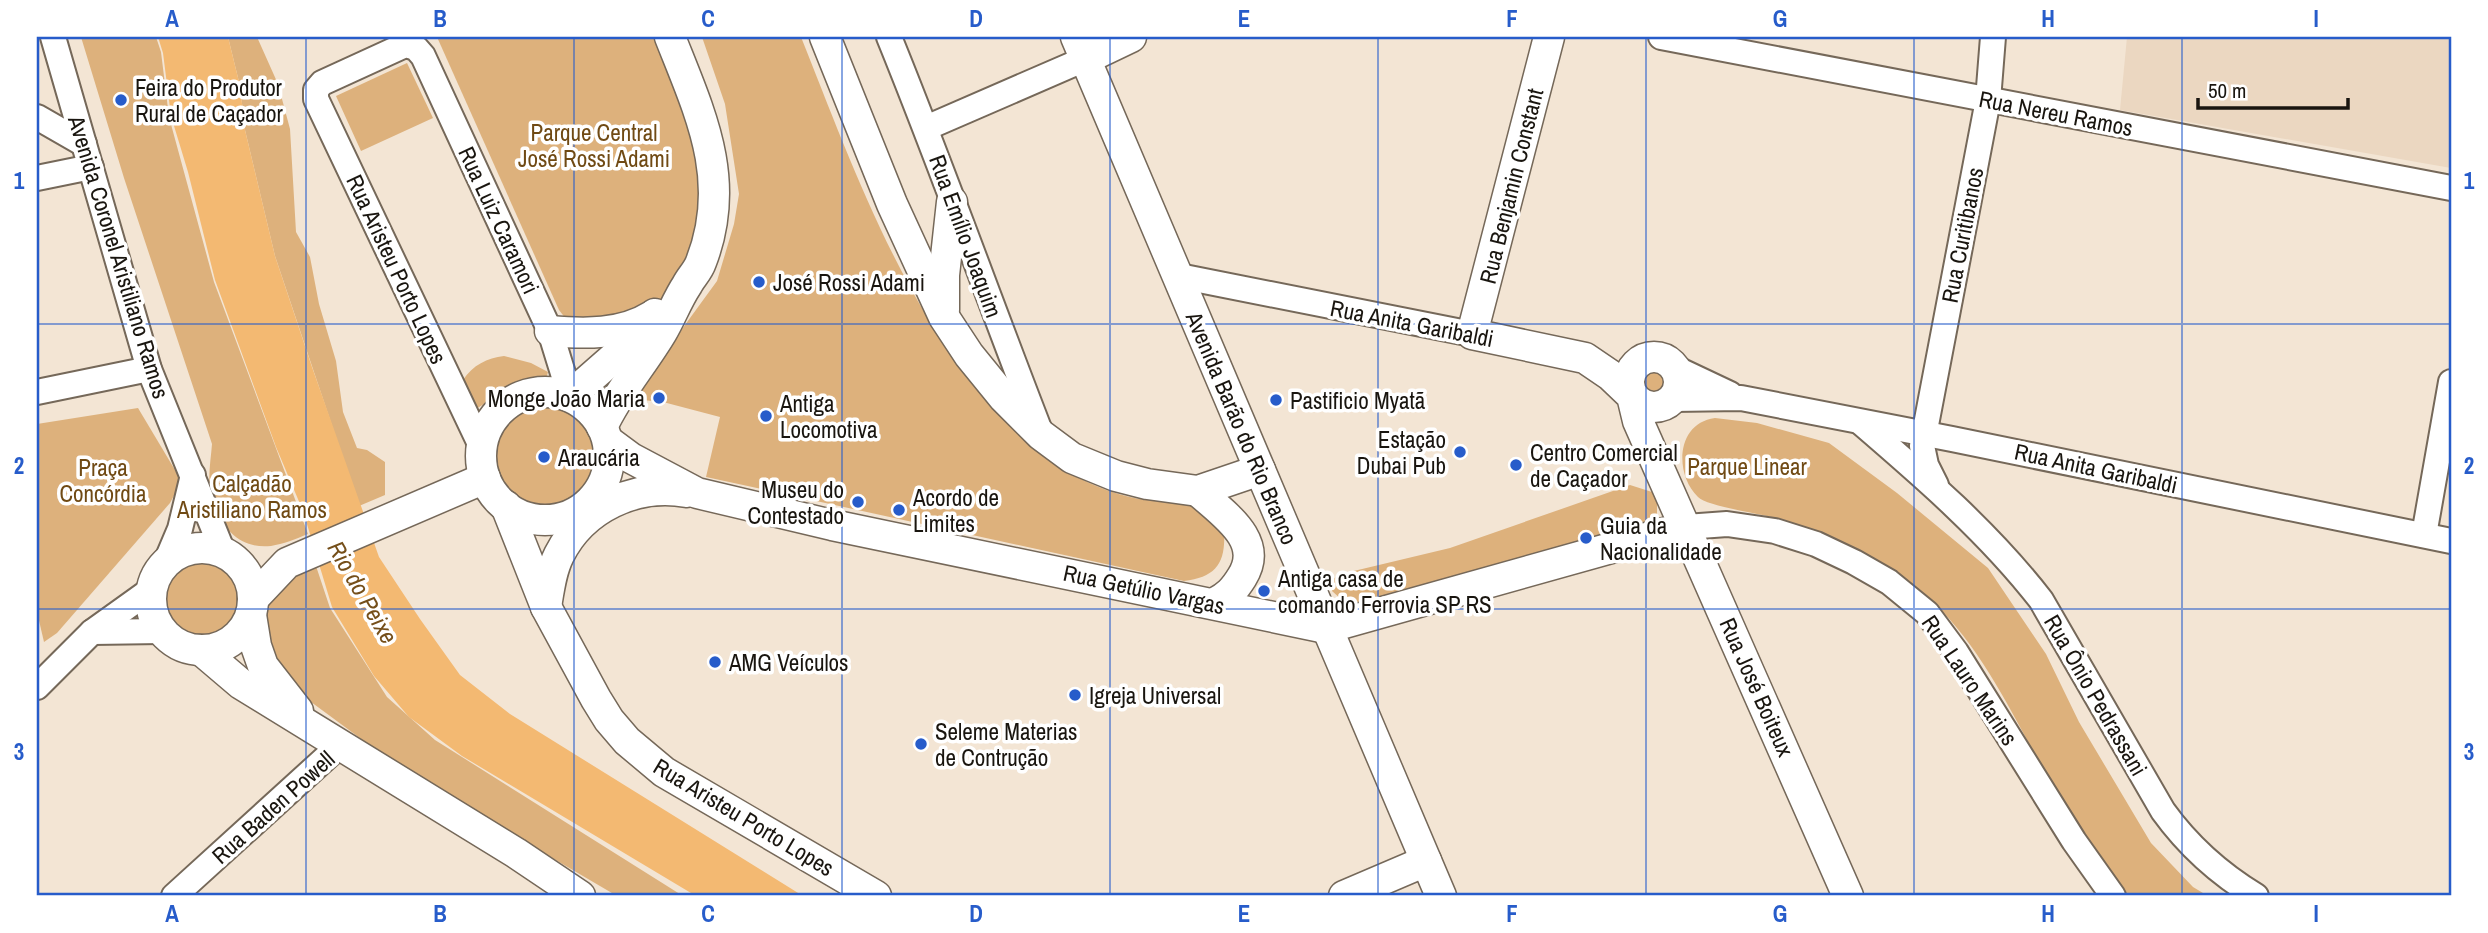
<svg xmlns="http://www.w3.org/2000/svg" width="2488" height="933" font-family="'Archivo Narrow',sans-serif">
  <rect width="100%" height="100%" fill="#f3e5d4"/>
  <!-- built -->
  <polygon fill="#ebd7c1" points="2127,37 2451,37 2451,168 2120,110"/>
  <!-- green -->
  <g fill="#ddb17c">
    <path d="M81 37H156L161 52 169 117 214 282 308 534C296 539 283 544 271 546 235 550 215 520 210 488 208 474 211 458 212 444L124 178Z"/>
    <polygon points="228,37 257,37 278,84 290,129 296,232 310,257 319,304 336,361 343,412 357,448 367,450 385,462 385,495 359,506 275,256 245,130 240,86"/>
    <polygon points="437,37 655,37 690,120 704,162 700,246 663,301 641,316 566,319 559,310"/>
    <path d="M702 37H801C859 182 926 376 1061 467 1083 482 1112 494 1139 499 1156 501 1176 498 1192 504 1203 508 1215 523 1224 531 1226 563 1216 577 1184 581L706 477 720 417 663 402 631 399 717 281 734 224 739 194 725 104Z"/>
    <polygon points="407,63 433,118 361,151 336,96"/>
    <path d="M504 356 531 363 548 372 546 379 503 392 476 409 463 380C473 365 487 358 504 356Z"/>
    <circle cx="1655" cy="383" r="13"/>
    <circle cx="546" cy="456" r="51"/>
    <polygon points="138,408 178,475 178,488 170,503 57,633 44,642 37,612 37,424"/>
    <path d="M1715 418 1757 423 1829 443 1897 493 1988 568 2046 654 2079 722 2151 843 2193 887 2208 896H2123C2096 853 2066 810 2041 765 2009 708 1981 648 1933 602 1911 581 1884 566 1858 551 1838 538 1812 529 1790 522 1772 515 1707 507 1698 497 1674 474 1676 423 1715 418Z"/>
    <polygon points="1630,485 1652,492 1657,501 1657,518 1648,527 1355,603 1342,600 1332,591 1331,582 1337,575 1450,548"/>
    <circle cx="202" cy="595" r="42"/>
    <polygon points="316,566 330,608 387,697 435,740 683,896 617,896 406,772 288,685 271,661 265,611 274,590 289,574"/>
  </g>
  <!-- water -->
  <polygon fill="#f3b972" points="158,37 228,37 240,86 245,130 275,256 312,367 379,557 420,619 460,675 510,714 803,896 696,896 462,756 409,717 374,676 332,607 303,511 276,447 215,280 188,172 171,116 163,53"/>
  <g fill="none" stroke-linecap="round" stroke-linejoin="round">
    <defs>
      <g id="minor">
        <polyline points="53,37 149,369 223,552"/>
        <path d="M889 37C942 167 989 300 1040 431"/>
        <polyline points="1661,37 2451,188"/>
        <polyline points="37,117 84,144"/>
        <polyline points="926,128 1085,59"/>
        <polyline points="37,178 91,167"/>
        <polyline points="1179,276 1472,334"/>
        <polyline points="1675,368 1730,394"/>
        <polyline points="37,392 149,369"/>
        <polyline points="1673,399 1741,398 1952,439 2451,541"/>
        <path d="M1860 422C1924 477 1989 533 2041 600L2163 811C2189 847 2218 873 2256 896"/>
        <polyline points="482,448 316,99 316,90 322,83 405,45 416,48 423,56 550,331 570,396"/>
        <polyline points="1936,485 1926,465 1922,446 1988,100 1993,37"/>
        <polyline points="1686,527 1727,524 1775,531 1816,544 1854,562 1889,582 1927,613 1956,652 2074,841 2113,896"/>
        <polyline points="2424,535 2451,382"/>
        <polyline points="166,562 180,529 193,475"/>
        <polyline points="92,632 162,631"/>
        <polyline points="37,687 92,632 152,589"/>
        <polyline points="174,896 340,745"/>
      </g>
      <g id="major">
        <polyline points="825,37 892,204 944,317 969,355 1004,398 1041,435 1072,458 1116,476 1147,484 1198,491 1260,470"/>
        <polyline points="1076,37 1441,896"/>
        <polyline points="1549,37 1472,334 1585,358 1610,375 1632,396 1638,421 1848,896"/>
        <polyline points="1085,59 1131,37"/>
        <polyline points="944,310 944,275 952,202"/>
        <path d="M550 331C584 334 622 335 652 316"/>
        <circle cx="1654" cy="382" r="25"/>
        <circle cx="545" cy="456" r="64"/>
        <polyline points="570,396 635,339 655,314"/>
        <path d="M602 427C618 392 643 364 662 332 671 317 677 300 687 285 691 277 698 271 701 262 733 180 700 113 670 37"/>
        <polyline points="608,441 631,458 697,493 832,525 1326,628 1686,527"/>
        <path d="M1198 491C1223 514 1265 540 1242 577 1234 590 1228 596 1215 603"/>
        <polyline points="506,506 546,607 596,699 609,720 627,741 664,772 876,896"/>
        <circle cx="202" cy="599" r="51"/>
        <polyline points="253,599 287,563 485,478"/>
        <path d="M546 607C549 589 551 571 559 555 583 507 636 483 687 492"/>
        <polyline points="251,615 256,646 263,666 298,711"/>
        <polyline points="201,650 241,684 516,853 580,896"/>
        <polyline points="1344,896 1426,861"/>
      </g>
    </defs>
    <!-- minor casing -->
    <use href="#minor" stroke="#756859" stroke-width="28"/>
    <!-- major casing -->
    <use href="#major" stroke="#756859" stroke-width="33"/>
    <!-- minor -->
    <use href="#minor" stroke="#fff" stroke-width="24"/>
    <!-- major -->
    <use href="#major" stroke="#fff" stroke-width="30"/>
  </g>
  <!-- grid -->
  <path fill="none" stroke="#275cca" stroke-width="2" stroke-opacity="0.55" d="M306 37V896M574 37V896M842 37V896M1110 37V896M1378 37V896M1646 37V896M1914 37V896M2182 37V896M37 324H2451M37 609H2451"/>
  <!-- markers -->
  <g fill="#275cca" stroke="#fff" stroke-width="2.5">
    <circle cx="121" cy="100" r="7"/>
    <circle cx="759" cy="282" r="7"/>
    <circle cx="659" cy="398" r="7"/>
    <circle cx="1276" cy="400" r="7"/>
    <circle cx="766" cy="416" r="7"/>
    <circle cx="1460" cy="452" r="7"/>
    <circle cx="544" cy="457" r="7"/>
    <circle cx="1516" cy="465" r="7"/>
    <circle cx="858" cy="502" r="7"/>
    <circle cx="899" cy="510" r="7"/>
    <circle cx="1586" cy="538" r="7"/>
    <circle cx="1264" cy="591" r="7"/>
    <circle cx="715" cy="662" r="7"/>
    <circle cx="1075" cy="695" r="7"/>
    <circle cx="921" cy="744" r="7"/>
  </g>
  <g text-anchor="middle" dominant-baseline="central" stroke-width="7" stroke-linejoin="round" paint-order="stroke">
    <!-- poi labels -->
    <g font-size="23" fill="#19150f" stroke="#fff" text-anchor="start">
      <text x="135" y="87">Feira do Produtor<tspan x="135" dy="26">Rural de Caçador</tspan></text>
      <text x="773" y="282">José Rossi Adami</text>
      <text x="645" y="398" text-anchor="end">Monge João Maria</text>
      <text x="1290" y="400">Pastificio Myatã</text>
      <text x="780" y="403">Antiga<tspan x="780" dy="26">Locomotiva</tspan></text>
      <text x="1446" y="439" text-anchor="end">Estação<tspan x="1446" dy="26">Dubai Pub</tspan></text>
      <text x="1530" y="452">Centro Comercial<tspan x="1530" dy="26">de Caçador</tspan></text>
      <text x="558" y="457">Araucária</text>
      <text x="844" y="489" text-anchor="end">Museu do<tspan x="844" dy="26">Contestado</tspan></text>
      <text x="913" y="497">Acordo de<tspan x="913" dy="26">Limites</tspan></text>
      <text x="1600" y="525">Guia da<tspan x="1600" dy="26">Nacionalidade</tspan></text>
      <text x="1278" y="578">Antiga casa de<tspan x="1278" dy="26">comando Ferrovia SP RS</tspan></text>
      <text x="729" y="662">AMG Veículos</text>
      <text x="1089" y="695">Igreja Universal</text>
      <text x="935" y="731">Seleme Materias<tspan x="935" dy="26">de Contrução</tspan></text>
    </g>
    <!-- street labels -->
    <g font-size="23" fill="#19150f" stroke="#fff">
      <text transform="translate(2056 113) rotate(11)">Rua Nereu Ramos</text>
      <text transform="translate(1511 186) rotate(-76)">Rua Benjamin Constant</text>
      <text transform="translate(499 220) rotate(65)">Rua Luiz Caramori</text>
      <text transform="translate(1962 235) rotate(-79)">Rua Curitibanos</text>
      <text transform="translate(966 236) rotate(70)">Rua Emílio Joaquim</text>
      <text transform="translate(119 257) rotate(73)">Avenida Coronel Aristiliano Ramos</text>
      <text transform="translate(397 269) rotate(65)">Rua Aristeu Porto Lopes</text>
      <text transform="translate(1412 323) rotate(11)">Rua Anita Garibaldi</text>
      <text transform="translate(1242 428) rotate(67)">Avenida Barão do Rio Branco</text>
      <text transform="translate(2096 468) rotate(12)">Rua Anita Garibaldi</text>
      <text transform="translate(1144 589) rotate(12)">Rua Getúlio Vargas</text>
      <text transform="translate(1970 680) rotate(56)">Rua Lauro Marins</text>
      <text transform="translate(1757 687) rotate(66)">Rua José Boiteux</text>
      <text transform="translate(2096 695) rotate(60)">Rua Ônio Pedrassani</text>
      <text transform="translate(273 807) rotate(-42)">Rua Baden Powell</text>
      <text transform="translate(744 817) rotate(31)">Rua Aristeu Porto Lopes</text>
    </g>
    <!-- park labels -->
    <g font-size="23" fill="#704a14" stroke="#fff">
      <text x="594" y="132">Parque Central<tspan x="594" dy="26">José Rossi Adami</tspan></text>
      <text x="1747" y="466">Parque Linear</text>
      <text x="103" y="467">Praça<tspan x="103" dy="26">Concórdia</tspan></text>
      <text x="252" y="483">Calçadão<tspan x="252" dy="26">Aristiliano Ramos</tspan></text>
    </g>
    <!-- water labels -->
    <g font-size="24" font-style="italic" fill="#754f1a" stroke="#fff">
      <text transform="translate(363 592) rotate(60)">Rio do Peixe</text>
    </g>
  </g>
  <!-- border -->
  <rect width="2488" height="933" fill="none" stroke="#ffffff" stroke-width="77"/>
  <!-- scale -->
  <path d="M2198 98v10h150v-10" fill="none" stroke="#19150f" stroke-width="3.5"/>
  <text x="2208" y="98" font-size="21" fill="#19150f" stroke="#ffffff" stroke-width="5" paint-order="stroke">50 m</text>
  <rect x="38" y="38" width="2412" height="856" fill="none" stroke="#275cca" stroke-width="2.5"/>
  <g font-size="23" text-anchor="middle" font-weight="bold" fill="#275cca">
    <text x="172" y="27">A</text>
    <text x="440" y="27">B</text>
    <text x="708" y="27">C</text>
    <text x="976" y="27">D</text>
    <text x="1244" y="27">E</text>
    <text x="1512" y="27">F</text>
    <text x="1780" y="27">G</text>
    <text x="2048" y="27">H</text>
    <text x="2316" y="27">I</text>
    <text x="19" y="189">1</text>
    <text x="2469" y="189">1</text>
    <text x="19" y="474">2</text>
    <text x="2469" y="474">2</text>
    <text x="19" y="760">3</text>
    <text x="2469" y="760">3</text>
    <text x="172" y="922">A</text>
    <text x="440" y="922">B</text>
    <text x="708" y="922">C</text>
    <text x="976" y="922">D</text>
    <text x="1244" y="922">E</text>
    <text x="1512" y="922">F</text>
    <text x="1780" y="922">G</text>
    <text x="2048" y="922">H</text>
    <text x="2316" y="922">I</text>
  </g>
</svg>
